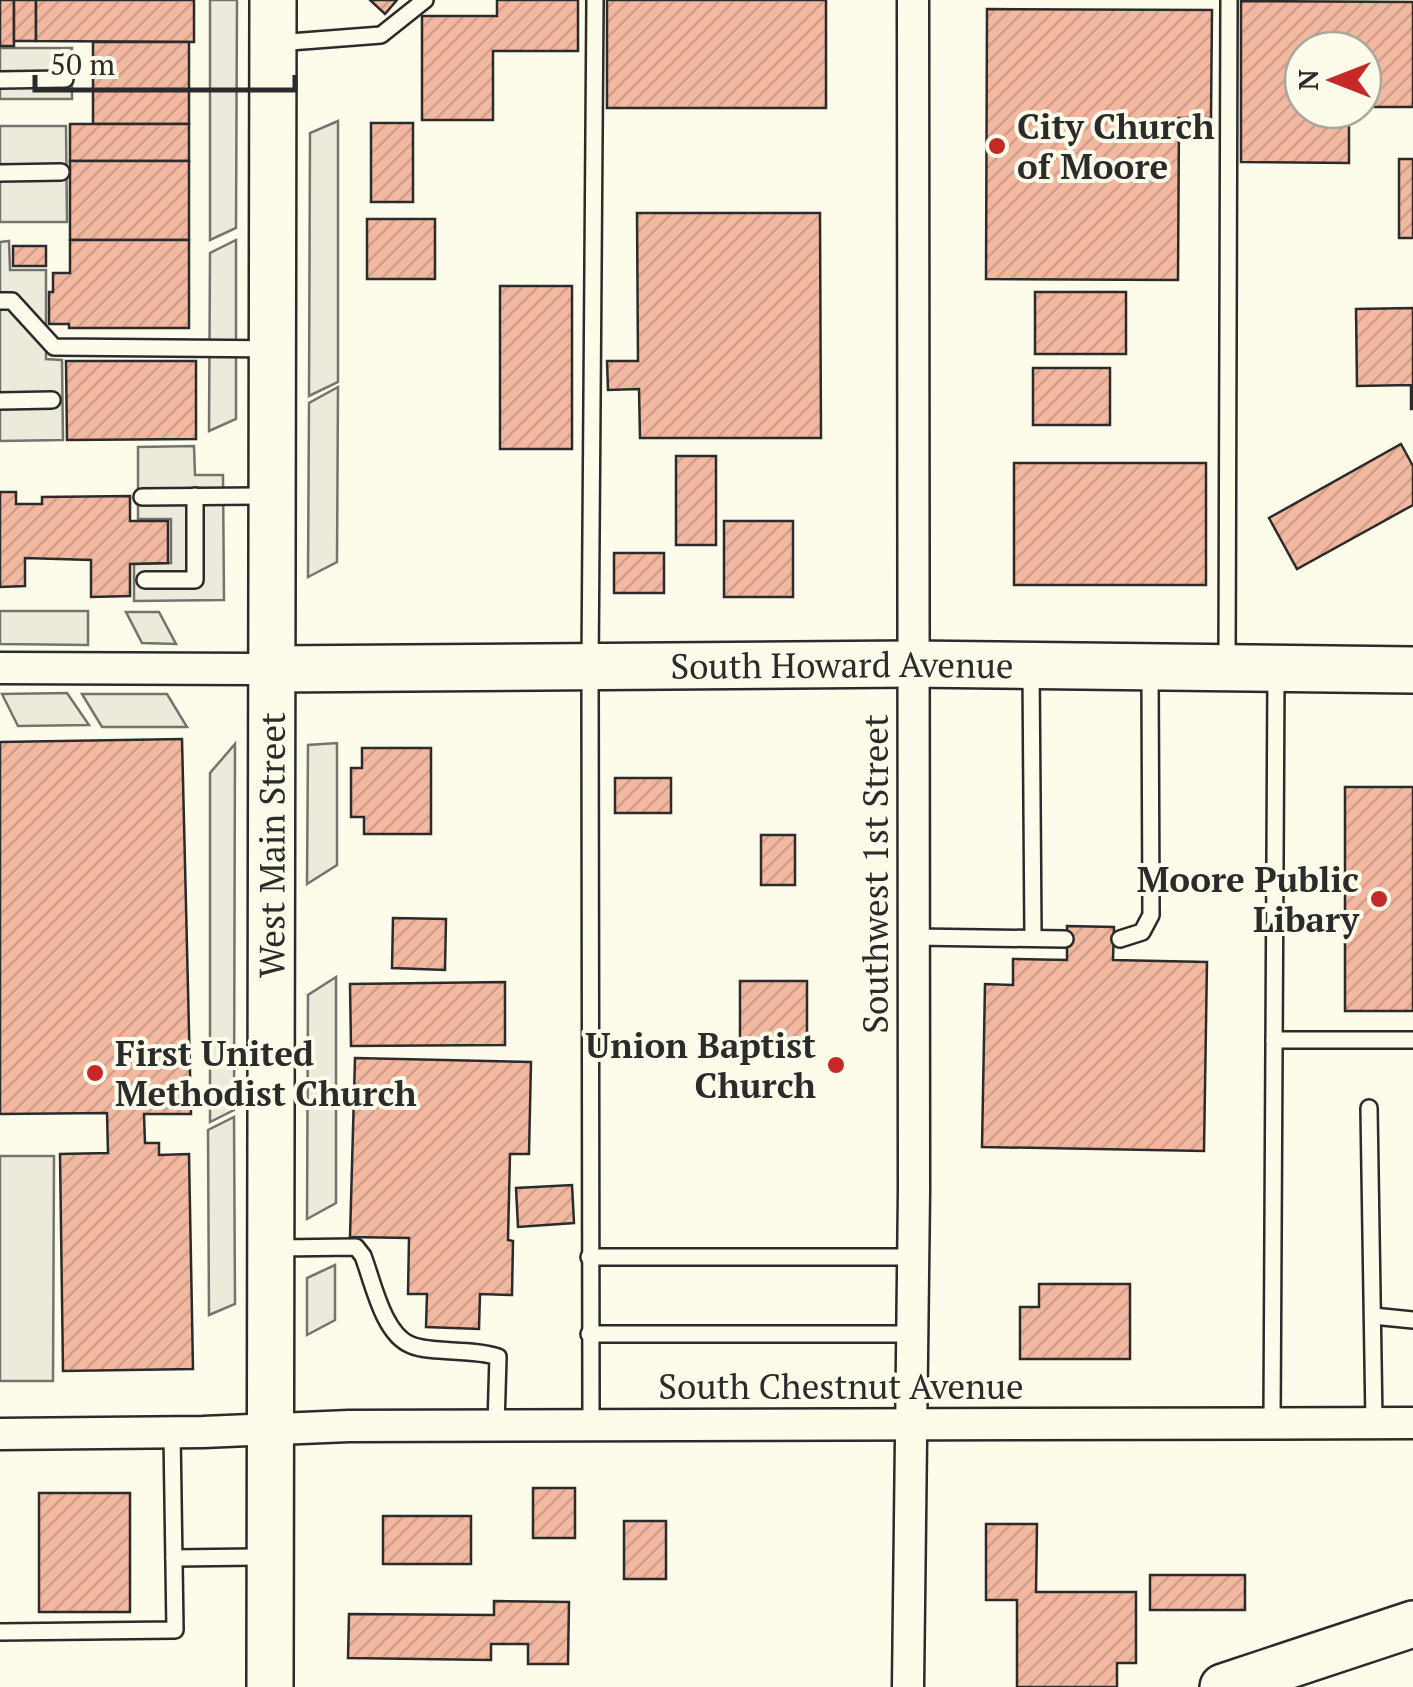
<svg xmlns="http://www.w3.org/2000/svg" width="1413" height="1687" font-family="'PT Serif',serif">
  <defs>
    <pattern id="building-hatch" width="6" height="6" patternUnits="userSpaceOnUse" patternTransform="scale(2.5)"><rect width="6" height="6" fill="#f2b8a0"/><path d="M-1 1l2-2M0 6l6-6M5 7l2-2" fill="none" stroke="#d09e8a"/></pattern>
  </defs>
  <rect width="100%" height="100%" fill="#fdfbea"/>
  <!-- parking -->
  <g fill="#eceadb" stroke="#74746e" stroke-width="2.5">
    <polygon points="210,0 237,0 236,228 210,240"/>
    <rect x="0" y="48" width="72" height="51"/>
    <polygon points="338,121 338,382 309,396 310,133"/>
    <polygon points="0,126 66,126 67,222 0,222"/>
    <polygon points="236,240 236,419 209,431 210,253"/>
    <polygon points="9,241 10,270 46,270 46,359 62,360 63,440 0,441 0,242"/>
    <polygon points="338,387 337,562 308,577 309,403"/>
    <polygon points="194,446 195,475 223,475 224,600 134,601 134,564 171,563 171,519 138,519 138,447"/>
    <polygon points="0,611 88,611 88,645 0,644"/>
    <polygon points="126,612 159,612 176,644 142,643"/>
    <polygon points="67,693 89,725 18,726 2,694"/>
    <polygon points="82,694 167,694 187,727 102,727"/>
    <polygon points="337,743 337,865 307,884 308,745"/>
    <polygon points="235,744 234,1110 210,1122 210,773"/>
    <polygon points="336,977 336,1203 307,1219 308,995"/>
    <polygon points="234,1117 235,1304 209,1315 208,1130"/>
    <polygon points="0,1156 54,1156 53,1381 0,1381"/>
    <polygon points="335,1265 335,1320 307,1335 307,1278"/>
  </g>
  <!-- building -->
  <g fill="url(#building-hatch)" stroke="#2b2b2b" stroke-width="2.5">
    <rect x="0" y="0" width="14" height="46"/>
    <rect x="14" y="0" width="22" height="41"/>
    <polygon points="36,0 194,0 194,42 36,41"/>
    <polygon points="370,0 397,0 385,14"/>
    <polygon points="497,0 578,0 578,51 493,51 493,120 422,120 422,16 497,16"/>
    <rect x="607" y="0" width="219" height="108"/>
    <polygon points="1241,1 1413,2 1413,107 1363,107 1363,50 1303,50 1303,110 1349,110 1349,163 1241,162"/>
    <polygon points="987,9 1212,10 1211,118 1179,118 1178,280 986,279"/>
    <rect x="93" y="42" width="96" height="82"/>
    <rect x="371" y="123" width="42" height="79"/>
    <rect x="70" y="124" width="119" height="37"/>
    <rect x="1399" y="159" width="14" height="79"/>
    <rect x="70" y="161" width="119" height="79"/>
    <polygon points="637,213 820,213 821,438 640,438 639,389 608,390 607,361 638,361"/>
    <rect x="367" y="219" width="68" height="60"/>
    <polygon points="70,240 189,240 189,328 69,328 69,324 49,324 49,292 53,292 53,273 70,273"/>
    <rect x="13" y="246" width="33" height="20"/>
    <rect x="500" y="286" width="72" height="163"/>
    <rect x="1035" y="292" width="91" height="62"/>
    <polygon points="1413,308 1413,409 1411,409 1411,385 1357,386 1356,309"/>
    <polygon points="66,361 196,361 196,439 67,440"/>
    <rect x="1033" y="368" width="77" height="57"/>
    <polygon points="1401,444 1413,466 1413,505 1297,569 1269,518"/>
    <rect x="676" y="456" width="40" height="89"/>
    <rect x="1014" y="463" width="192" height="122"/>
    <polygon points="0,492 16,492 16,504 42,504 42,497 130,496 130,521 168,521 168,563 130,564 130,596 91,597 91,560 25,558 25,586 0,587"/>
    <rect x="724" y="521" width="69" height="76"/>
    <rect x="614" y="553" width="50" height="40"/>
    <polygon points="182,739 191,1114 144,1114 145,1143 159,1143 159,1155 189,1154 193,1369 63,1371 60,1154 108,1153 107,1113 0,1114 0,742"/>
    <polygon points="362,748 431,748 431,834 364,834 364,817 351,817 351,768 362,768"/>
    <rect x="615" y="778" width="56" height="35"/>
    <rect x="1345" y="787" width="68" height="224"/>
    <rect x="761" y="835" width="34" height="50"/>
    <polygon points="393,918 446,919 445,970 392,968"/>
    <polygon points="1067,926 1114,927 1113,960 1207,962 1204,1151 982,1147 985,984 1013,985 1013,959 1067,960"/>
    <rect x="740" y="981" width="67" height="63"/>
    <polygon points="505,982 505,1045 351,1046 350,984"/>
    <polygon points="355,1058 531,1062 529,1154 510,1154 508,1240 513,1241 512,1295 480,1294 479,1329 426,1327 427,1294 408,1294 409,1238 350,1237"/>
    <polygon points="572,1185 574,1223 518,1227 516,1188"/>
    <polygon points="1039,1284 1130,1284 1130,1359 1020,1359 1020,1307 1039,1307"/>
    <rect x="533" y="1488" width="42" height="50"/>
    <rect x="39" y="1493" width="91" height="119"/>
    <rect x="383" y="1516" width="88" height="48"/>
    <rect x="624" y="1521" width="42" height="58"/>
    <polygon points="986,1524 1037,1524 1036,1592 1136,1592 1136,1663 1117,1663 1117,1687 1017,1687 1017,1600 986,1600"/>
    <rect x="1150" y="1575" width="95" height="35"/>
    <polygon points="494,1601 569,1602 568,1664 528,1664 528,1644 491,1644 491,1660 348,1658 349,1614 494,1615"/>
  </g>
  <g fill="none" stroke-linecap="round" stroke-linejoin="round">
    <defs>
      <g id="lane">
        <polyline points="277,43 381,35 425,0"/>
        <polyline points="0,80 65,79"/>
        <polyline points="0,173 61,172"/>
        <polyline points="0,301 12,301 54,347 270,349"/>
        <polyline points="0,401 52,400"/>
        <polyline points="142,497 268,496"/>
        <polyline points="145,580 195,580 195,496"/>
        <polyline points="1227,665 1229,0"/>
        <polyline points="1031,667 1033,938"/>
        <polyline points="913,937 1065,939"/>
        <polyline points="1120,939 1142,932 1151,915 1150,671"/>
        <polyline points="1274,1040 1413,1040"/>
        <polyline points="1369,1108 1374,1422"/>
        <path d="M277 1248 356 1247 363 1256C373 1282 383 1334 411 1345 432 1354 472 1348 498 1357L496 1425"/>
        <polyline points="589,1257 912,1257"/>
        <polyline points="1373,1316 1413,1320"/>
        <polyline points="589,1334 911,1334"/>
        <polyline points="1272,1422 1276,673"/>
        <polyline points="591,1425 590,668 595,0"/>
        <polyline points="174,1558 265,1557"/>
        <polyline points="0,1632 175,1630 172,1433"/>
      </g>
      <g id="street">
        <polyline points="0,668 272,669"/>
        <polyline points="0,1434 203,1432 349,1426 1413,1423"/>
        <polyline points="908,1687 914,1191 913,0"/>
      </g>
      <g id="secondary">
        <path id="s1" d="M272 669 911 664 1413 670"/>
        <path id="s2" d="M270 1687 273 0"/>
        <polyline points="1223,1687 1413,1624"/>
      </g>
    </defs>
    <!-- lane casing -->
    <use href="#lane" stroke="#2b2b2b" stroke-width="20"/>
    <!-- street casing -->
    <use href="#street" stroke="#2b2b2b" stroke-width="35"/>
    <!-- secondary casing -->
    <use href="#secondary" stroke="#2b2b2b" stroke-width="50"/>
    <!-- lane -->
    <use href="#lane" stroke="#fdfbea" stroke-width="15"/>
    <!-- street -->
    <use href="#street" stroke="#fdfbea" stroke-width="30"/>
    <!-- secondary -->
    <use href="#secondary" stroke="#fdfbea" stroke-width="45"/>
  </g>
  <!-- markers -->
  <g fill="#c62828" stroke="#fdfbea" stroke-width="4">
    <circle cx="997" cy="146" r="10"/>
    <circle cx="1379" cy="899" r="10"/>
    <circle cx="836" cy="1065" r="10"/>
    <circle cx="95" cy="1073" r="10"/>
  </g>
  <g text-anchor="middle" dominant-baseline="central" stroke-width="8" stroke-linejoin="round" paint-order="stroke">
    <!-- poi labels -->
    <g font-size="35" font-weight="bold" fill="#2b2b2b" stroke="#fdfbea" text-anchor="start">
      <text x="1017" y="126">City Church<tspan x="1017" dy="40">of Moore</tspan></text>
      <text x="1359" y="879" text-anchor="end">Moore Public<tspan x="1359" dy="40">Libary</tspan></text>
      <text x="816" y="1045" text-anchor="end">Union Baptist<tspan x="816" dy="40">Church</tspan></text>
      <text x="115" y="1053">First United<tspan x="115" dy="40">Methodist Church</tspan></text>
    </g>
    <!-- street labels -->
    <g font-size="35" fill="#2b2b2b" stroke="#fdfbea">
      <text stroke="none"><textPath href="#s1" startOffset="570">South Howard Avenue</textPath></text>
      <text stroke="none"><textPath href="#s2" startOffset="842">West Main Street</textPath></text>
      <text transform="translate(875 874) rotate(-90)">Southwest 1st Street</text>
      <text x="841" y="1386">South Chestnut Avenue</text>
    </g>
  </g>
  <!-- north arrow -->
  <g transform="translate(1333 80) rotate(270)"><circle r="48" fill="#fdfbea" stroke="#a9a89e" stroke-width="2.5"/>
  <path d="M0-8L18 38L0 25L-18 38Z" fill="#c62828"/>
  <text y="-15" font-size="28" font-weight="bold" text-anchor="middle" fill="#2b2b2b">N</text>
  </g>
  <!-- scale -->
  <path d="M35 75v15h260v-15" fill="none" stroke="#2b2b2b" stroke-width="5"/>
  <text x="50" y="75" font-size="30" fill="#2b2b2b" stroke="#fdfbea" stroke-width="8" paint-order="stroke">50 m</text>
</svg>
